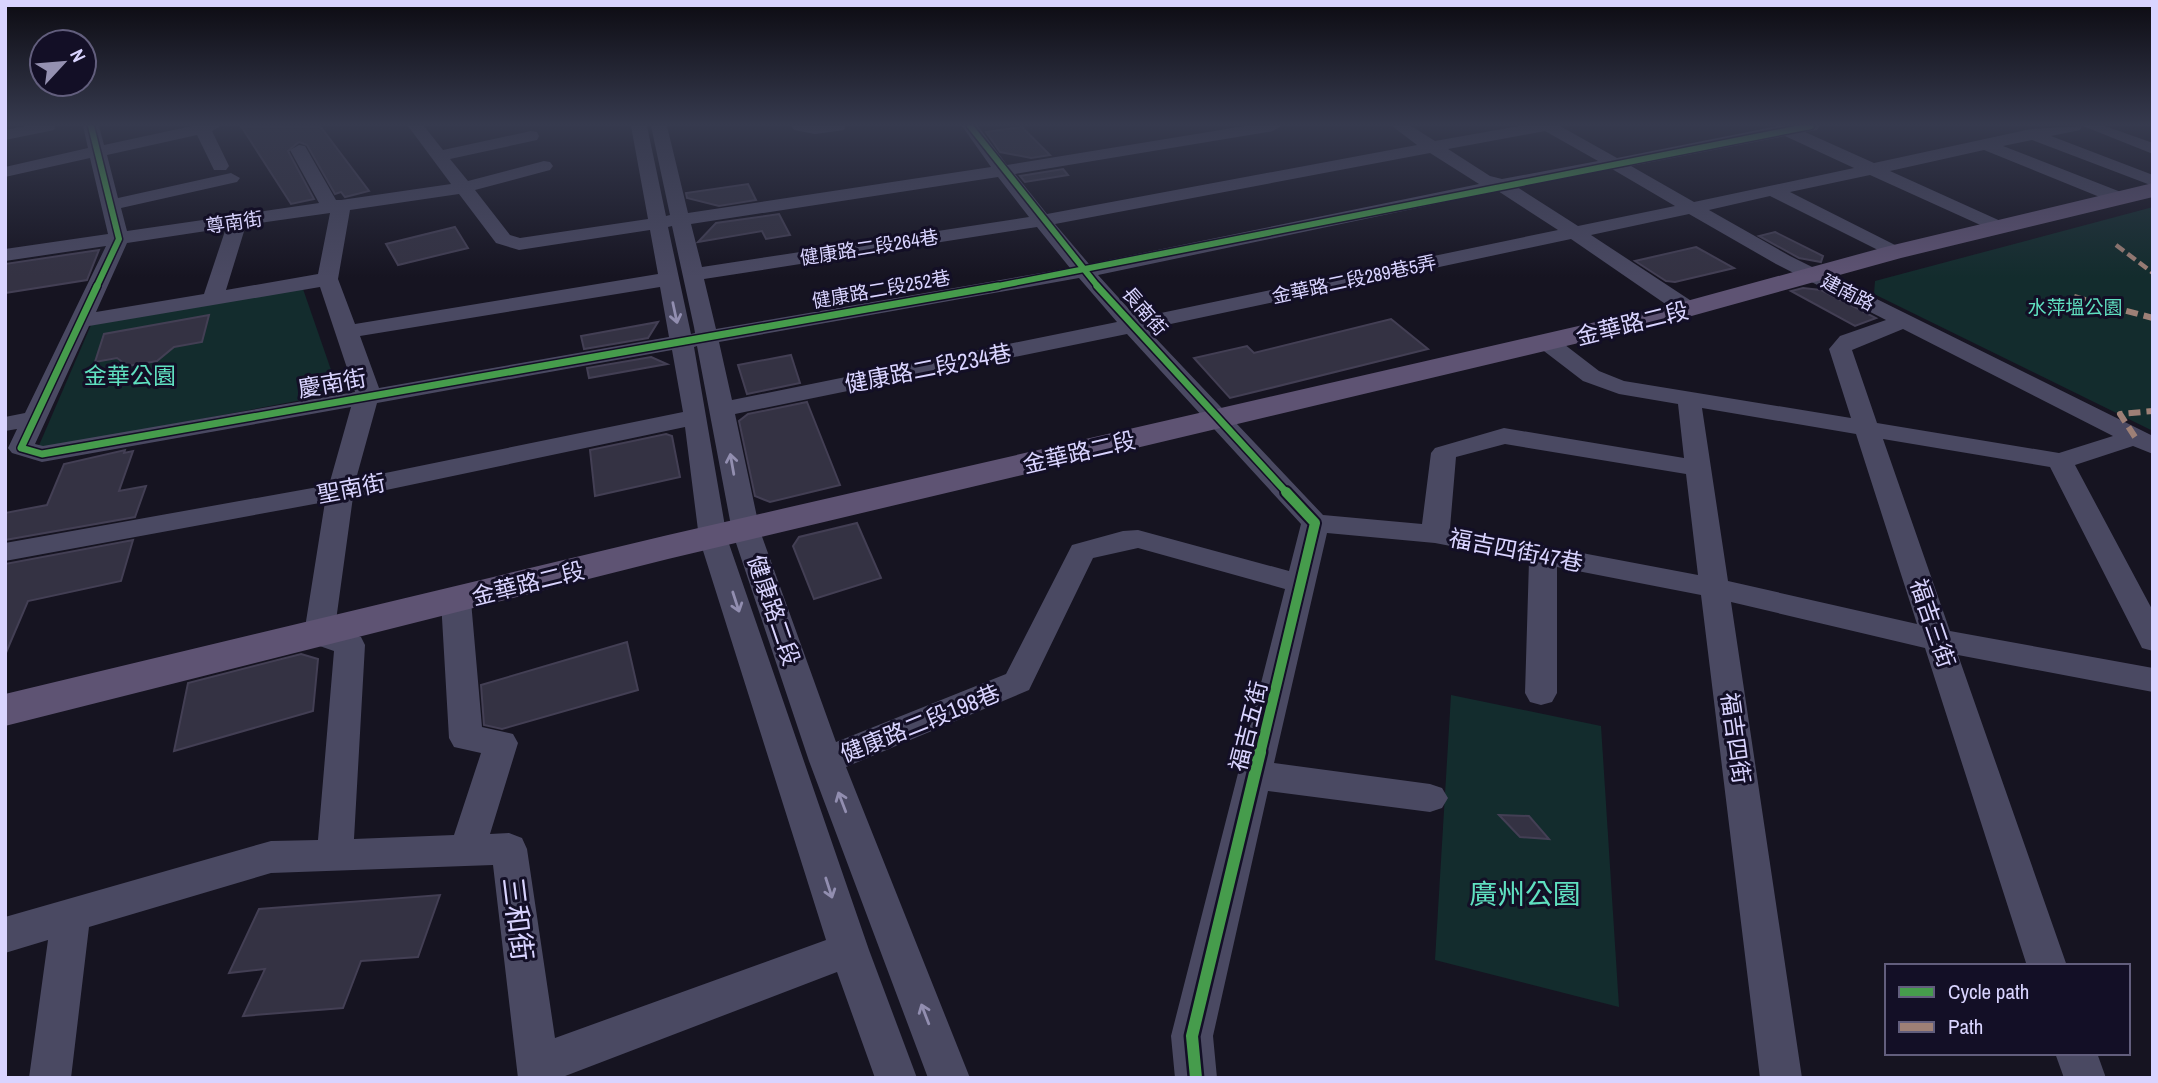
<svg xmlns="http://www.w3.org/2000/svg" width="2158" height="1083" font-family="'Archivo Narrow','Noto Sans TC',sans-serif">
  <rect width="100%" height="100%" fill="#161421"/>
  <!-- green -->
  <g fill="#132c2d">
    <polygon points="2153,207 2153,431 1874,294 1875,281"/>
    <polygon points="303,289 339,393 37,450 91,325"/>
    <polygon points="1451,695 1601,726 1619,1007 1435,960"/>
  </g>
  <!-- building -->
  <g fill="#343243" stroke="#433f54" stroke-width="2">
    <polygon points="241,126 320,126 369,191 345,197 341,192 335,194 307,145 299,142 288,151 314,199 291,204"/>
    <polygon points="1022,127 1050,155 1031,158 1000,152 986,132"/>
    <polygon points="1063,169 1068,175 1025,182 1020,176"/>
    <polygon points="748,184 756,200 719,206 687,198 686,193"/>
    <polygon points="779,214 790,235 766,239 762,231 698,242 716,223"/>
    <polygon points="455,227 468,248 398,265 386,244"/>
    <polygon points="1775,232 1823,256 1821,262 1799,258 1759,236"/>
    <polygon points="1696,247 1734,268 1675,282 1666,281 1635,261"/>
    <polygon points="99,250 87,280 5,293 5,264"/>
    <polygon points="1803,288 1821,290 1876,318 1855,326 1791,291"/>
    <polygon points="209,315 202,342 174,347 157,361 128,366 117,358 95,362 104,334"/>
    <polygon points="1391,319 1428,349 1230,398 1194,358 1247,346 1254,353"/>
    <polygon points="658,322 648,338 584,349 581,336"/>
    <polygon points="791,355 800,383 747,394 738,365"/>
    <polygon points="651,357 667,364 589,378 587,368"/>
    <polygon points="807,402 840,485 770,502 755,496 739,421 748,414"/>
    <polygon points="666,434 672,436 680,477 595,496 590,450"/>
    <polygon points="125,450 124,453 133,451 119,491 146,486 135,517 5,540 5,513 47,505 64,464"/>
    <polygon points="857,523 881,578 814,599 793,546 799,537"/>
    <polygon points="133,540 121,581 28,601 5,655 5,564"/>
    <polygon points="627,642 638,690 502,729 484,725 481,685"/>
    <polygon points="301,654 318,659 313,711 174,751 188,683"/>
    <polygon points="1499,815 1529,816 1549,839 1520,837"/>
    <polygon points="440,895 418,957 361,961 343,1008 243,1016 265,969 229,973 259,909"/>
  </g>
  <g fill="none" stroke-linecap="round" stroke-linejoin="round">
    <!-- minor -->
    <g fill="#4a4962" fill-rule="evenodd">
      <polygon points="26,126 56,126 54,130 5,140 5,130"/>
      <path d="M83 126H99L104 145 192 126H221L212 131 229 166 226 170H214L197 135 107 155 118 198 231 173 240 178 237 182 121 208 127 231 319 203 290 150 299 145 305 146 336 200H341L451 184 408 126H424L443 150 531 131 537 132 539 136 537 140 450 159 468 181 544 161 550 162 553 166 550 170 475 190 510 235 520 238 648 219 631 126H647L666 216 670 215 651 126H667L688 213 991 167 962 126H978L1007 165 1245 126H1281L1273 131 1015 174 1047 214 1417 145 1392 126H1411L1435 141 1519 126H1560L1617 158 1778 126H1819L1817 130 1805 132 1874 163 2031 129 2082 126 2080 130 2051 136 2153 175V186L2032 140 2003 146 2126 194 2128 198 2126 202H2112L1984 150 1890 171 2005 223 2008 227 2005 231 1998 233 1870 175 1790 192 1901 248 1904 252 1894 258 1770 196 1709 210 1790 256 2153 436V454L2133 446 2075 465 2153 611V651L2142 648 2138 640 2050 467 1883 439 1950 631 2153 668V692L1958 655 2067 966H2027L1925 648 1731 602 1802 1078H1760L1701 595 1557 567V693L1552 702 1541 705 1530 702 1525 693 1529 561 1435 543 1327 533 1274 763 1430 784 1442 788 1448 798 1442 808 1430 812 1268 791 1213 1036 1217 1078H1175L1171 1036 1285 589 1138 548 1093 558 1029 690 846 767 970 1078H928L809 761 732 531 697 346 694 347 727 538 869 950 917 1078H875L837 972 560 1078H518L493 865 271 873 89 927 71 1078H29L48 940 5 953V917L271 841 318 840 334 651 308 642 304 634 325 502 5 561V543L329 485 351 407 42 462 12 453 8 448 17 429 5 431V417L25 413 106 246 5 261V249L108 234 90 158 5 177V167L88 148ZM1545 131 1598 161 1502 179 1490 176 1448 149ZM1785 136 1854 168 1694 202 1631 166ZM1430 153 1479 184 1089 264 1055 224ZM1612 169 1675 206 1578 226 1517 187ZM998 177 1029 217 702 267 691 224ZM1498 191 1558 230 1137 318 1098 275ZM459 194 496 243 519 250 650 230 658 274 355 324 338 279 350 210ZM330 213 318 274 226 290 246 225ZM1689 214 1776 264 1886 320 1840 336 1829 349 1851 418 1624 381 1599 371 1556 338H1540L1537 343 1540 348 1583 381 1619 394 1678 404 1684 458 1504 428 1435 448 1431 453 1422 524 1323 515 1147 329 1571 239 1680 314 1688 315 1699 309 1696 304 1591 235ZM672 226 694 327 695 333 691 334 668 227ZM1037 227 1070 268 716 329 704 279ZM226 228 204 294 96 312 127 243ZM1079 278 1117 322 732 400 719 342ZM320 287 355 392 43 446 35 444 89 326ZM660 287 669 337 379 388 360 336ZM1903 329 2113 436 2059 453 1877 423 1852 350ZM1127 334 1301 524 1289 571 1138 530 1123 531 1072 545 1006 674 836 742 760 531 735 414ZM672 350 683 412 356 479 377 403ZM1702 408 1856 434 1917 624 1728 581ZM685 427 699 538 826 940 555 1038 527 849 522 838 509 833 490 834 518 743 513 734 482 727 471 601 466 594 456 591 446 594 441 601 449 738 454 747 481 753 454 835 354 839 365 645 361 637 335 628 353 497ZM1505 444 1686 474 1698 575 1450 528 1456 457Z"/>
      <polygon points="792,126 846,126 844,130 815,134 794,130"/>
      <polygon points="2083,126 2105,126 2153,143 2153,154"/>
      <polygon points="2055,1053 2097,1053 2106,1078 2064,1078"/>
    </g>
    <!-- major -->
    <polygon fill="#5e5373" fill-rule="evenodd" points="2153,183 2153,197 1901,258 1688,317 668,559 5,726 5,694 668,535 1683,302 1885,247"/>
    <!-- quiet-far1 -->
    <polyline stroke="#9e8076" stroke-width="4.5" stroke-dasharray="10 4.5" stroke-linecap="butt" points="2116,245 2153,273"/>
    <!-- quiet -->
    <g stroke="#9e8076" stroke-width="6" stroke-dasharray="12 6" stroke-linecap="butt">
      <polyline points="2074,297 2153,318"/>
      <polyline points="2135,437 2120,414 2153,411"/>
    </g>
    <defs>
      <g id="cycleway-far3">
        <polyline points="91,126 119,239 96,288"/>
        <polyline points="970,126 1099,288"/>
        <polyline points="988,288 1811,126"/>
      </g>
      <g id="cycleway-far2">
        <polyline points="97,286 21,448 42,454 998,286"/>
        <polyline points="1097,286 1287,493"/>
      </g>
      <polyline id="cycleway-far1" points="1260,754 1315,523 1286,492"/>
      <polyline id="cycleway" points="1196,1078 1192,1036 1260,752"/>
    </defs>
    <!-- cycleway-far3 casing -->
    <use href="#cycleway-far3" stroke="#130f26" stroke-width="9"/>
    <!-- cycleway-far2 casing -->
    <use href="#cycleway-far2" stroke="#130f26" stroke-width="10"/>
    <!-- cycleway-far1 casing -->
    <use href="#cycleway-far1" stroke="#130f26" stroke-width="14"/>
    <!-- cycleway casing -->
    <use href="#cycleway" stroke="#130f26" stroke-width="17"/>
    <!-- cycleway-far3 -->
    <use href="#cycleway-far3" stroke="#469c4c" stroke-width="6"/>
    <!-- cycleway-far2 -->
    <use href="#cycleway-far2" stroke="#469c4c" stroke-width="7"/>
    <!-- cycleway-far1 -->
    <use href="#cycleway-far1" stroke="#469c4c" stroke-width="10"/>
    <!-- cycleway -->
    <use href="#cycleway" stroke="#469c4c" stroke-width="12"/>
  </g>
  <!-- one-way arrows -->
  <defs><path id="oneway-shaft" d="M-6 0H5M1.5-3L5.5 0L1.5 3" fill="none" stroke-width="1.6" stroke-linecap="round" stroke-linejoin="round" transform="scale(1.75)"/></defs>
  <g stroke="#928eb0">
    <use href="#oneway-shaft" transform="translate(675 313) rotate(78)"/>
    <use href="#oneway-shaft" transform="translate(732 464) rotate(-100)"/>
    <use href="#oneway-shaft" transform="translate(736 602) rotate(72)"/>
    <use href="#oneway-shaft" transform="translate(842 802) rotate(-111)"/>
    <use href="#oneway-shaft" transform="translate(829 888) rotate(72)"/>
    <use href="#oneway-shaft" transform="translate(925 1014) rotate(-111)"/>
  </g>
  <!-- sky -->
  <linearGradient id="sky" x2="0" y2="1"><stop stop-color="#0c0b12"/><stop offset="0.45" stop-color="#363a4e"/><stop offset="1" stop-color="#363a4e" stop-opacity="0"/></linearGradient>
  <rect width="2158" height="277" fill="url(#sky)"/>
  <g text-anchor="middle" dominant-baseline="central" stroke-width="6" stroke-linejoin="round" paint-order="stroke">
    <!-- far-street labels -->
    <g font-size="19" fill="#d9d4ff" stroke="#130f26">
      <text transform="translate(234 222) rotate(-8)">尊南街</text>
      <text transform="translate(869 247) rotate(-9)">健康路二段264巷</text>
      <text transform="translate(1354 279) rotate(-12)">金華路二段289巷5弄</text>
      <text transform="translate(881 289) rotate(-10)">健康路二段252巷</text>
      <text transform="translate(1848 292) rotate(27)">建南路</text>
      <text transform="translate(1145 311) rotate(49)">長南街</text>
    </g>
    <!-- far-park labels -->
    <g font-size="19" fill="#5fe0c0" stroke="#130f26">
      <text x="2075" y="307">水萍塭公園</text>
    </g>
    <!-- street labels -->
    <g font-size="23" fill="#d9d4ff" stroke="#130f26">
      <text transform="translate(1632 323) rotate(-14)">金華路二段</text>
      <text transform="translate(928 368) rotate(-11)">健康路二段234巷</text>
      <text transform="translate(332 383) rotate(-10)">慶南街</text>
      <text transform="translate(1079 452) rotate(-13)">金華路二段</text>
      <text transform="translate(351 488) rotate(-11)">聖南街</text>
      <text transform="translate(1516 550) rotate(11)">福吉四街47巷</text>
      <text transform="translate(528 583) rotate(-14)">金華路二段</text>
      <text transform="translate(774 610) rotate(71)">健康路二段</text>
      <text transform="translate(1933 623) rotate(71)">福吉三街</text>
      <text transform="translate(920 723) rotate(-22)">健康路二段198巷</text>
      <text transform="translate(1248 726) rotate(-76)">福吉五街</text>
      <text transform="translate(1736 738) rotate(82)">福吉四街</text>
    </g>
    <!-- park labels -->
    <g font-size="23" fill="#5fe0c0" stroke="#130f26">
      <text x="130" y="375">金華公園</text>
    </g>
    <!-- near-park labels -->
    <g font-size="28" fill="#5fe0c0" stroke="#130f26">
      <text x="1525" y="894">廣州公園</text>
    </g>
    <!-- near-street labels -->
    <g font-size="28" fill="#d9d4ff" stroke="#130f26">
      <text transform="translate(518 919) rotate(83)">三和街</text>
    </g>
  </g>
  <!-- border -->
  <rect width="2158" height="1083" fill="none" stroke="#d9d4ff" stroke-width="14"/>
  <!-- legend -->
  <rect x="1885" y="964" width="245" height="91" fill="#130f26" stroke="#625e7d" stroke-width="2"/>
  <rect x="1899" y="987" width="35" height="10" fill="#469c4c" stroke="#625e7d" stroke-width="2"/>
  <text x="1948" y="999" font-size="21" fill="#d9d4ff">Cycle path</text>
  <rect x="1899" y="1022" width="35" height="10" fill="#9e8076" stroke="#625e7d" stroke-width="2"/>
  <text x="1948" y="1034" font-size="21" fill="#d9d4ff">Path</text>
  <!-- north arrow -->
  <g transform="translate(63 63) rotate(64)"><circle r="33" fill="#130f26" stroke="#625e7d" stroke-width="2"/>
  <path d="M0-5L12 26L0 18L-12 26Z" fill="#9591b1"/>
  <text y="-10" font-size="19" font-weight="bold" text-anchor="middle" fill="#d9d4ff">N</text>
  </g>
</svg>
